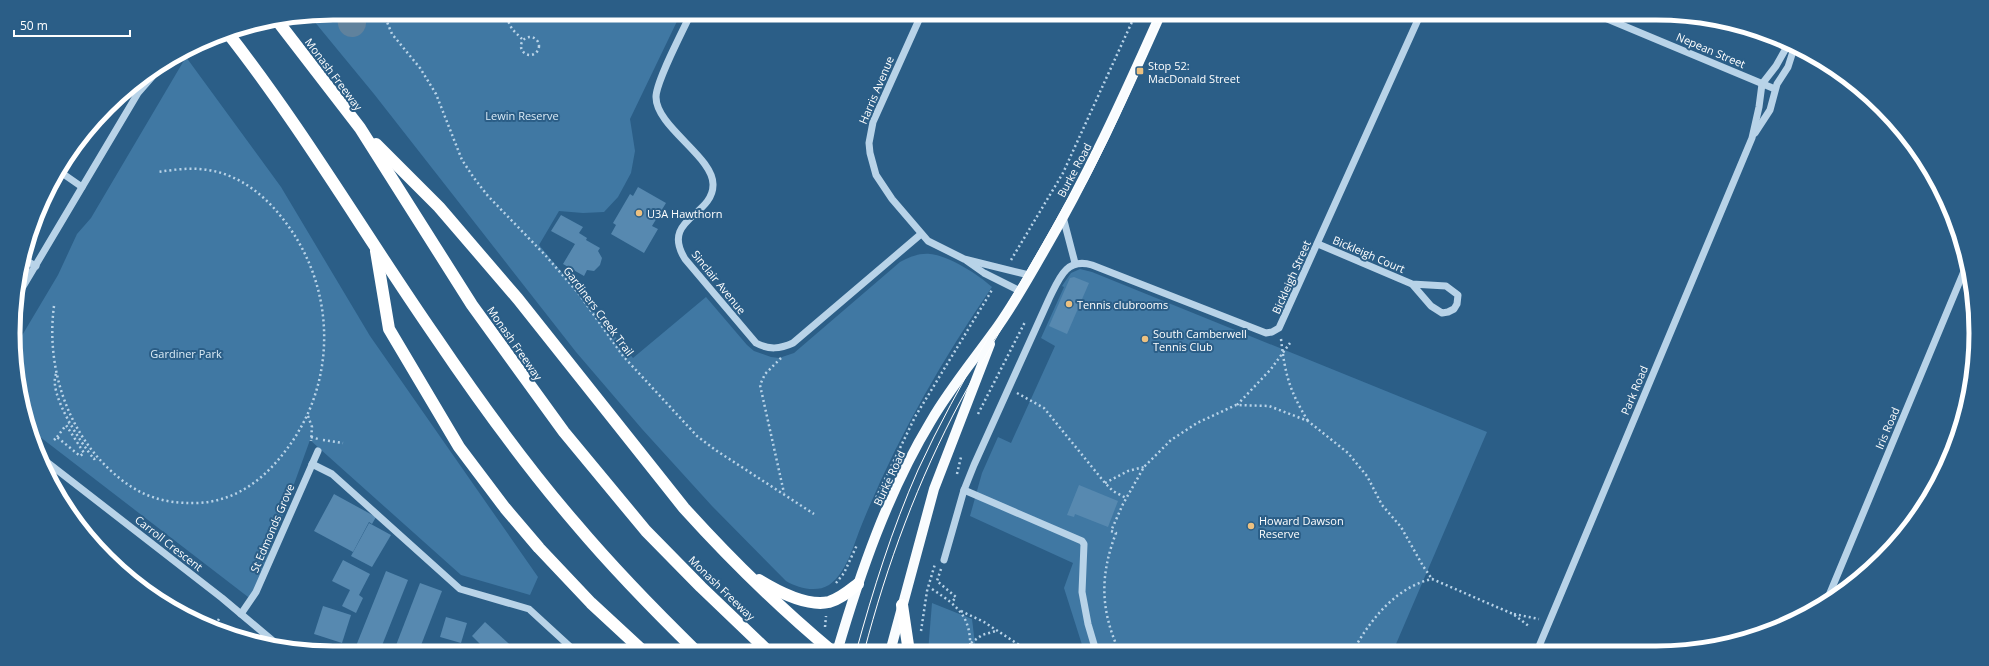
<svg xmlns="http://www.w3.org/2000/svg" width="1989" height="666" font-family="'Open Sans',sans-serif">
  <rect width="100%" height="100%" fill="#2b5e87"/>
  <!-- green -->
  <g fill="#4078a3">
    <path d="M333 13H681L630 119 635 151 631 173 618 197 604 212 583 213 559 211 539 245 633 358 706 297 747 345 754 351 771 357 779 358 794 353 900 262C909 257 919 253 930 254 948 255 979 275 992 287 941 361 896 440 862 524 854 543 847 573 829 585 816 593 798 588 786 581L712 506 642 429 576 352 374 94 309 15Z"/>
    <polygon points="186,57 281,187 370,336 538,577 530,595 461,575 310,440 252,600 31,430 24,416 14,349 58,275 77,234 91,218"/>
    <polygon points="1080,269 1092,272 1487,432 1393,651 1084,651 1064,588 1073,563 970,516 982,473 998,437 1011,443 1055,346 1041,338 1064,287 1062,286 1071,273"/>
    <polygon points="932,603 972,619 976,652 928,652"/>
  </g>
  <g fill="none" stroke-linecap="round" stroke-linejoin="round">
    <!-- river -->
    <polyline stroke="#60829d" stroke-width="28" points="350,13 352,23"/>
  </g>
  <!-- building -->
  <g fill="#5789b0">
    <polygon points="638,187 666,203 652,226 658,229 644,253 611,234 616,225 613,223 630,194 633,196"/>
    <polygon points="561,215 583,227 579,233 587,238 586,240 600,248 598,251 602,258 600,265 594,271 587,270 584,276 563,264 575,244 551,231"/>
    <polygon points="1074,277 1089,283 1067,334 1049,326 1070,278"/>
    <polygon points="1079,485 1118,501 1108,527 1075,514 1074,517 1067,515"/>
    <polygon points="334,494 376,517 372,524 369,522 353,552 314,531"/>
    <polygon points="369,523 391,535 372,567 351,556"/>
    <polygon points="343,560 370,574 359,595 363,598 356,613 342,606 350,590 332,581"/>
    <polygon points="386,571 408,580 379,653 359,653 354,651"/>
    <polygon points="420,583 442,591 418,653 393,653"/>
    <polygon points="323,606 351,615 342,643 314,634"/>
    <polygon points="446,617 467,623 461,643 440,637"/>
    <polygon points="485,622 519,653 489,653 472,636"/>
  </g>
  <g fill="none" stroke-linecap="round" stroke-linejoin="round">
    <!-- path -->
    <g stroke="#b8d3e8" stroke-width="2.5" stroke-dasharray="2 3" stroke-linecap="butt">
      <polyline points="385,13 387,22 392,34 420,68 436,94 462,160 474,178 488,196 546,256 579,294 623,356 697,436 717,451 814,514"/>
      <polyline points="504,13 512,29 523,40"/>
      <polyline points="669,13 678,17"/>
      <circle cx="530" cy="46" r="9"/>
      <polyline points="1011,260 1063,173 1136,13"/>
      <path d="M54 306C46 365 66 429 110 470 137 495 161 504 198 503 234 501 261 482 283 454 340 383 337 283 279 214 261 192 236 174 208 170 191 167 173 170 157 172"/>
      <path d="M1281 339C1285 374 1289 390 1308 421"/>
      <polyline points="781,358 765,374 760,385 784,493"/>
      <path d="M56 374C48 394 81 443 94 459L97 457"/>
      <polyline points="1017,393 1044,408 1105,483 1113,491 1126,498"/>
      <polyline points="1237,405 1271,369 1290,343"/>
      <polyline points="978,414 1025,322"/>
      <polyline points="308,416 312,427 311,441"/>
      <polyline points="57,437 66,425"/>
      <polyline points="311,437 318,439"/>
      <polyline points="54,440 57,437 80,456 84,453 66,425 69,423"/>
      <polyline points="323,440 343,443"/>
      <polyline points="957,474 961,457"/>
      <polyline points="1105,483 1128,471 1144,467"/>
      <polyline points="874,502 915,417 992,290"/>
      <polyline points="941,569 937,581 956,597 952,602"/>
      <polyline points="836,583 844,573 857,545"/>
      <path d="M932 589C959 607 972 617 970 652"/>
      <polyline points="961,611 984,622 1030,652"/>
      <polyline points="1514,614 1539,619"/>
      <polyline points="219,619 216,624 223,630"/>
      <polyline points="825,627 826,616"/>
      <polyline points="921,631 927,591 935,564"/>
      <polyline points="971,643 982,635 996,631"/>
      <path d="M1119 651C1100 609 1100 575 1116 533L1111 531 1123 504 1144 467 1171 440 1197 423 1236 405 1269 406 1308 421 1348 453 1367 476 1382 505 1401 527 1423 566 1432 579"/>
      <path d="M1353 651C1370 620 1396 587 1432 579L1513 614 1530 627"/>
    </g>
    <!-- minor -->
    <g stroke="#b8d3e8" stroke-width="7">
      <path d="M691 13C683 31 656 81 656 97 656 127 714 157 713 185 713 216 660 219 685 259L756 343C769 350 780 349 793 343L921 234"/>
      <polyline points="922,13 873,122 869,143 870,153 876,175 892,199 928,241 964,259 1029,275"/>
      <polyline points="1593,13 1775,89"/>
      <polyline points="1755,133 1770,110 1777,84 1788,67 1795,45"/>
      <polyline points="59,171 82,187"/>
      <polyline points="1063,217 1075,263"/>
      <polyline points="1318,244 1412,284 1431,306 1442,313 1448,312 1454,309 1457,304 1458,295 1446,286 1412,284"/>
      <polyline points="25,260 36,266"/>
      <polyline points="967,261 984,273 1020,291"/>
      <polyline points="15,300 138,93 152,77"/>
      <polyline points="43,459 222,598 279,646"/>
      <polyline points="312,464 332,474 460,589 529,609 577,653"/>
      <polyline points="964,490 1082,541 1084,544 1082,592 1088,624 1096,651"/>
      <path d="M944 560 964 490 974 465 1049 299C1059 279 1066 257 1092 265L1266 333 1272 332 1279 328 1421 13"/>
      <polyline points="1827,600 1967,264"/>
      <polyline points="241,614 256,592 318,451"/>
      <polyline points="1537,651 1752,138 1759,107 1762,84 1776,66 1789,43"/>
    </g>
    <!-- major -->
    <g stroke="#f9fcfe" stroke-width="10">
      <path d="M837 652C860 573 888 492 931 421 949 390 972 362 993 333 1011 309 1026 282 1041 256 1087 178 1124 96 1161 13"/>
      <polyline points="890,652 934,489 990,344"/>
    </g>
    <!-- highway -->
    <g stroke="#fff" stroke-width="12">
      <polyline points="276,19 360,128 472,305 564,432 646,531 701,587 769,652"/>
      <path d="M227 32C303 129 365 235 435 336 479 401 525 465 576 524 614 569 655 611 697 652"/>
      <path d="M376 144 439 207 518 299 684 508C731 560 780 608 833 652"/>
      <polyline points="376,251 389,329 459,447 505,508 539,548 591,603 644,652"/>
      <path d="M759 580C777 591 806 607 829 602 840 599 849 591 858 584"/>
      <polyline points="902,605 909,652"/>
    </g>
    <!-- tram -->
    <g stroke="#fff" stroke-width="1">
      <path d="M856 652C873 590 892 529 918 470 959 381 1012 300 1059 215 1096 150 1127 82 1157 13"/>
      <path d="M864 652C887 564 918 480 961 400 1001 326 1047 255 1087 181 1116 126 1140 69 1165 13"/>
    </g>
    <defs>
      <polyline id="rail" points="99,550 174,607"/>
    </defs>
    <!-- rail casing -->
    <use href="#rail" stroke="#fff" stroke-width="4.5"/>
    <!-- rail -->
    <use href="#rail" stroke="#2b5e87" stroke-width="3" stroke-dasharray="9" stroke-linecap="butt"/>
  </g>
  <!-- markers -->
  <g fill="#edc180" stroke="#2b5e87" stroke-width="1.5">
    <rect x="1136" y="67" width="8" height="8" rx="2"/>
    <circle cx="639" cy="213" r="4"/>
    <circle cx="1069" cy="304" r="4"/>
    <circle cx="1145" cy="339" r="4"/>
    <circle cx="1251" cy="526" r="4"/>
  </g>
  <g text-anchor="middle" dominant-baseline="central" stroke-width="4" stroke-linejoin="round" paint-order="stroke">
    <!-- street labels -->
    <g font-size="11" fill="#fff" stroke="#2b5e87">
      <text transform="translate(1711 50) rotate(23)">Nepean Street</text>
      <text transform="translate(334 74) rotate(53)">Monash Freeway</text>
      <text transform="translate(876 90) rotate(-67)">Harris Avenue</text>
      <text transform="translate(1074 170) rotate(-62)">Burke Road</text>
      <text transform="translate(1369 254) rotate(23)">Bickleigh Court</text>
      <text transform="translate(1291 277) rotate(-66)">Bickleigh Street</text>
      <text transform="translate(719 282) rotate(51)">Sinclair Avenue</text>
      <text transform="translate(599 311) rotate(53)">Gardiners Creek Trail</text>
      <text transform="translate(515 343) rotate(55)">Monash Freeway</text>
      <text transform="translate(1634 390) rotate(-67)">Park Road</text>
      <text transform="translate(1887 428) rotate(-67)">Iris Road</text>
      <text transform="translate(889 478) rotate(-65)">Burke Road</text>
      <text transform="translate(272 528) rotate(-67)">St Edmonds Grove</text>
      <text transform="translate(169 543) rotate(38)">Carroll Crescent</text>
      <text transform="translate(722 588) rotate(44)">Monash Freeway</text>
    </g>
    <!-- poi labels -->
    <g font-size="11" fill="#fff" stroke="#2b5e87" text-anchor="start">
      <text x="1148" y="65">Stop 52:<tspan x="1148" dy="13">MacDonald Street</tspan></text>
      <text x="647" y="213">U3A Hawthorn</text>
      <text x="1077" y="304">Tennis clubrooms</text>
      <text x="1153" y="333">South Camberwell<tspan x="1153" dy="13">Tennis Club</tspan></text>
      <text x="1259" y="520">Howard Dawson<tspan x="1259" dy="13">Reserve</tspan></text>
    </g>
    <!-- park labels -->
    <g font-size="11" fill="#dbebf6" stroke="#2b5e87">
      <text x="522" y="115">Lewin Reserve</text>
      <text x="186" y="353">Gardiner Park</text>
    </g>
  </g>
  <!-- crop -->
  <path d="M0 0H1989V666H0ZM333 20H1656A313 313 0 0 1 1969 333V333A313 313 0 0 1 1656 646H333A313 313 0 0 1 20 333V333A313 313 0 0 1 333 20Z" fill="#2b5e87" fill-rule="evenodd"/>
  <path fill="none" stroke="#fff" stroke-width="5" d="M333 20H1656A313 313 0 0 1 1969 333V333A313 313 0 0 1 1656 646H333A313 313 0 0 1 20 333V333A313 313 0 0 1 333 20Z"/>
  <!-- scale -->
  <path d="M14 30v6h116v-6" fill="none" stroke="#ffffff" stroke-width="2"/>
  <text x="20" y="30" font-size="12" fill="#ffffff" stroke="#2b5e87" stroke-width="3" paint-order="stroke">50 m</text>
</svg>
